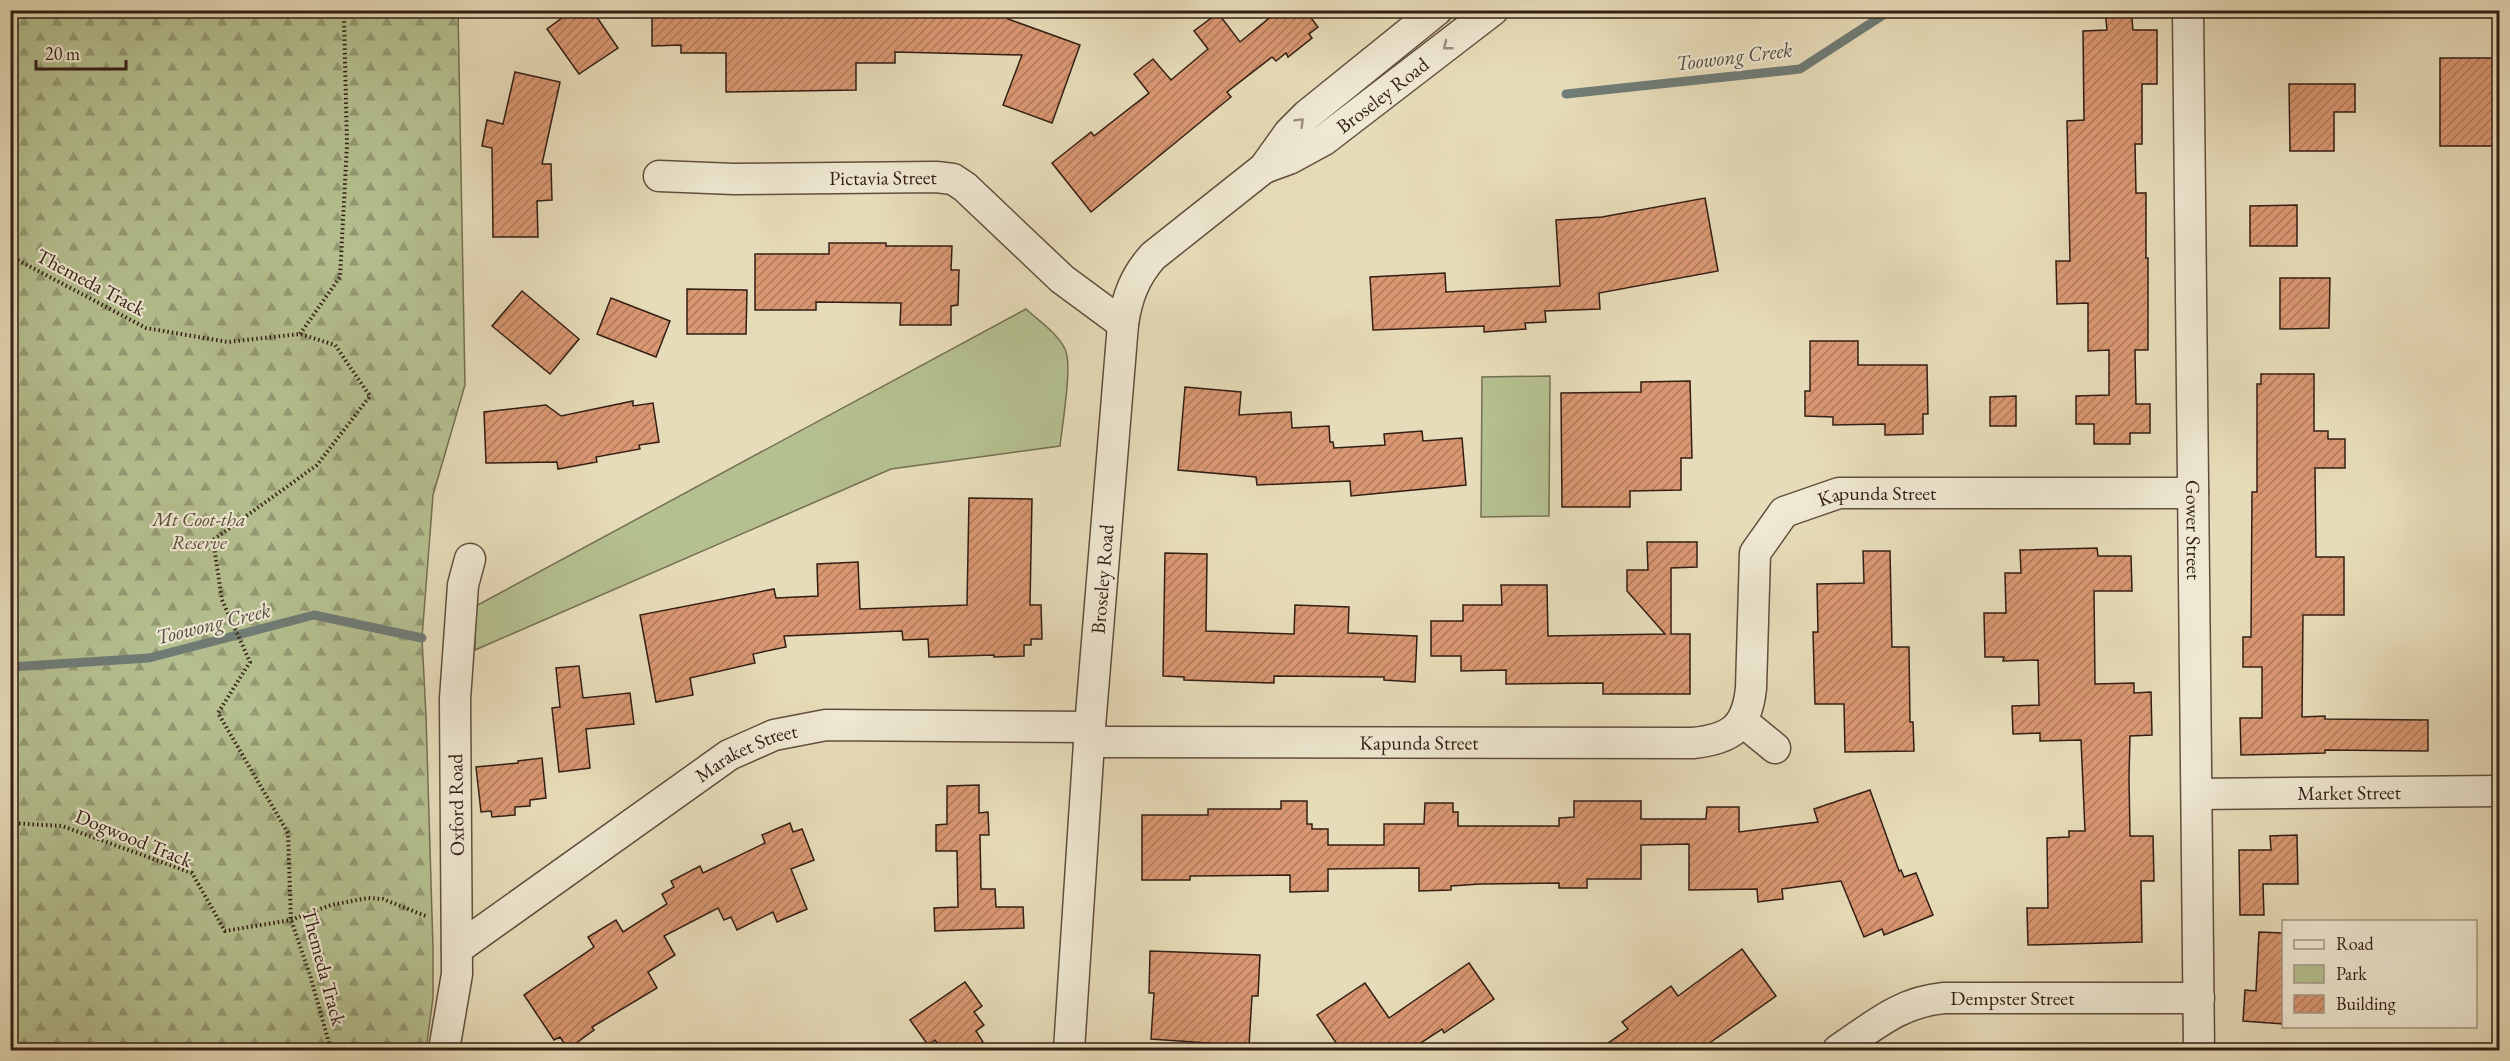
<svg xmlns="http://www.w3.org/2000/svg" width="2510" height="1061" font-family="'EB Garamond',serif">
  <defs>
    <pattern id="forest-firs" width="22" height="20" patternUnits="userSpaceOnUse" patternTransform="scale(1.5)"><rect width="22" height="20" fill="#b5c090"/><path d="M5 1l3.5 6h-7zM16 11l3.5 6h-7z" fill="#949b74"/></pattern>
    <pattern id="building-hatch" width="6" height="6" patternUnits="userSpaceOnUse" patternTransform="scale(1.5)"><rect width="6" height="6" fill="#d99772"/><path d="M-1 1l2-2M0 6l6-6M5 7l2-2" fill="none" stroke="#b17b5c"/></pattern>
  </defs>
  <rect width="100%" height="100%" fill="#e7dcb9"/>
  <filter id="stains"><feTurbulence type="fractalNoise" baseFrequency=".00333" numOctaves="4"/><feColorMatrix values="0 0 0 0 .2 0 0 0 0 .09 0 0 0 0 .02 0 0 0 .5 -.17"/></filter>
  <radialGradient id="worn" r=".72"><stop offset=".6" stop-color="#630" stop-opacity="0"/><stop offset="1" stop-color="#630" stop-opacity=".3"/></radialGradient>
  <!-- green -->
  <g fill="#b5c090" stroke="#746f52" stroke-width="1.5">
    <path d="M1026 309C1039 321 1057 333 1065 349 1073 364 1062 426 1060 446L891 469 475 650 474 607Z"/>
    <polygon points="1550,376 1549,516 1481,517 1482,377"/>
  </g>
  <!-- forest -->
  <polygon fill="url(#forest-firs)" stroke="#746f52" stroke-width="1.5" points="10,11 458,11 465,385 433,495 422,638 426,716 433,948 433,998 426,1050 11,1050"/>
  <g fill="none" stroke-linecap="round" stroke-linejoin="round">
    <!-- stream -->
    <g stroke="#707c76" stroke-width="9">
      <polyline points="1566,94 1800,69 1891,10"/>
      <polyline points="10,667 149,658 314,615 422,638"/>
    </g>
  </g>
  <!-- building -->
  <g fill="url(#building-hatch)" stroke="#331e14" stroke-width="1.5">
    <polygon points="573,10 592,10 618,48 579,74 547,29"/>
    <polygon points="652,10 713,10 713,17 797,17 797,13 824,13 824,10 1008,10 1008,19 1080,45 1052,123 1003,105 1022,55 895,52 895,63 856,63 856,90 726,92 726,53 681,53 681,45 652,46"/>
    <polygon points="1279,10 1305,10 1318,27 1309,34 1312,38 1288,57 1286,53 1276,61 1272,57 1227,92 1231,97 1091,212 1052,163 1091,132 1094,136 1149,93 1134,74 1153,59 1171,80 1208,49 1194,31 1218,13 1240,42"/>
    <polygon points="2105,10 2131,10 2133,30 2157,30 2157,84 2142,84 2142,144 2135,144 2136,193 2146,193 2146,258 2148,258 2148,350 2135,350 2136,404 2150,404 2150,433 2130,433 2130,444 2094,444 2094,424 2076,424 2076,396 2109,395 2109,350 2088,351 2088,303 2057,304 2056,261 2070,261 2067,121 2084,120 2083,31 2107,30"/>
    <rect x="2440" y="58" width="59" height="88"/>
    <polygon points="515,72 560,82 542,164 551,164 552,200 537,201 538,237 493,237 492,148 482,146 487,120 503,124"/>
    <polygon points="2289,84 2355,84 2355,112 2334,112 2334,151 2290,151"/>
    <polygon points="1705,198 1718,271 1599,293 1600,309 1545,311 1546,322 1525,323 1526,329 1484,332 1484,326 1373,330 1370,277 1445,273 1446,292 1560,286 1556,220 1602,217"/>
    <polygon points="2297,205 2297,246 2250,246 2250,206"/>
    <polygon points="829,243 886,243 886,246 952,246 951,270 959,270 958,305 951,306 951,325 900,325 901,303 816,302 816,310 755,310 755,254 829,254"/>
    <polygon points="2280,278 2330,278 2329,328 2280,329"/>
    <polygon points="687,289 747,290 746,334 687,334"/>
    <polygon points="522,291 579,339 550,374 492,326"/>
    <polygon points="611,298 670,321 656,357 597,334"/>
    <polygon points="1810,341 1858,341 1858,365 1927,365 1928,414 1923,414 1923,434 1885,435 1885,424 1833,425 1833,417 1805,416 1805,391 1810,391"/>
    <polygon points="2261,374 2314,374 2314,431 2328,431 2328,439 2345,439 2345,468 2315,468 2316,557 2344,557 2344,615 2303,615 2302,717 2325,716 2325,719 2428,720 2428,751 2325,750 2325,753 2241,755 2240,718 2262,718 2262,667 2243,667 2243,637 2251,637 2252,492 2257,492 2257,384 2261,384"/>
    <polygon points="1690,381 1692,458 1681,458 1681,490 1630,491 1630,507 1562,507 1561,393 1641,392 1641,382"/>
    <polygon points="1185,387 1241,392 1239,415 1291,412 1292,428 1329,426 1330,442 1333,442 1334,448 1385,445 1384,434 1422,431 1423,441 1462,438 1466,485 1351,496 1350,481 1257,485 1256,477 1178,470"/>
    <polygon points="2016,396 2016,426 1990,426 1990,397"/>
    <polygon points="633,401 633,406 653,403 659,442 639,445 640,449 596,457 597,462 558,469 557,462 486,463 484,412 546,405 561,416"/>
    <polygon points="969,498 1032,499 1030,605 1041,605 1042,639 1031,639 1031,645 1024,645 1024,656 994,657 994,655 929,657 928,639 903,640 902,631 784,636 786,647 753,654 755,663 690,678 693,695 656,702 640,615 774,589 776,598 818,596 817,564 858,562 860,609 967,605"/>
    <polygon points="1647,542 1697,542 1697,567 1671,568 1671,634 1690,634 1690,694 1603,694 1603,683 1506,684 1506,670 1461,671 1461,656 1431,656 1431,621 1463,621 1463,605 1502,605 1501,585 1547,585 1548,636 1665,634 1627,591 1627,570 1648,570"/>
    <polygon points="2097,548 2098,556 2131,556 2132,591 2094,591 2095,684 2134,683 2134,693 2151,692 2152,735 2130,736 2129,777 2130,836 2153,836 2154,881 2141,881 2142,942 2028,945 2027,908 2048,908 2047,838 2069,837 2069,831 2085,831 2081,740 2040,741 2040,733 2013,734 2012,706 2039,705 2038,660 2003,661 2004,657 1985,657 1984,613 2006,613 2005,573 2021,573 2020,550"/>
    <polygon points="1863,551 1890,551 1892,647 1909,647 1910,722 1913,722 1914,751 1845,752 1844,704 1815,704 1813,632 1818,632 1817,584 1864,583"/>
    <polygon points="1165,553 1207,554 1206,631 1294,634 1295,605 1349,607 1348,633 1417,636 1415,682 1384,680 1384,677 1274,676 1274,683 1184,680 1184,677 1163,676"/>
    <polygon points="579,666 583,698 630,693 634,724 586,729 590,768 559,772 552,708 560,707 556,668"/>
    <polygon points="542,758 546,798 530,800 530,806 515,807 515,815 492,817 491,811 481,812 476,767 518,763 518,761"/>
    <polygon points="979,785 979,813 988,812 989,835 980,835 981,889 995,889 996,907 1023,907 1024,928 935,931 934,908 958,907 957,851 936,851 936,825 947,824 947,786"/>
    <polygon points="1870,790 1899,871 1901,870 1904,877 1916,873 1933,915 1884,935 1882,929 1864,937 1841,881 1782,889 1783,899 1758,902 1757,889 1689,890 1689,844 1641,845 1641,879 1587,879 1587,888 1559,888 1559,883 1480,884 1451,886 1451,890 1419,891 1419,868 1328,869 1328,891 1290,892 1290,875 1190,876 1190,880 1142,880 1142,815 1208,815 1208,809 1281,809 1281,801 1307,801 1307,824 1312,824 1312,829 1328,829 1328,845 1384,845 1384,824 1424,824 1425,803 1453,803 1453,812 1458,812 1458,826 1559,826 1559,818 1574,817 1574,801 1641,801 1641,819 1706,819 1707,807 1739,807 1739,832 1818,822 1814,809"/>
    <polygon points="790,823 793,832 802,829 814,860 791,869 807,909 777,922 773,912 737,930 731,917 724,920 718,908 664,936 675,955 648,972 657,988 592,1027 594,1030 568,1049 560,1037 554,1040 524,995 594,947 588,937 616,920 623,932 667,904 662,894 674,887 671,881 700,866 703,873 765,843 762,835"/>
    <polygon points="2297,835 2298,884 2263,884 2264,915 2240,915 2239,850 2271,850 2270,836"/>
    <polygon points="2259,932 2283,933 2283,1024 2243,1021 2245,990 2256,991"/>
    <polygon points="1742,949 1776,996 1724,1033 1699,1050 1598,1050 1628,1029 1622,1022 1671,986 1678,996"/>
    <polygon points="1150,951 1260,955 1258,996 1252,996 1249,1046 1151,1039 1154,993 1149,993"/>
    <polygon points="1469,963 1494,999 1444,1033 1442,1029 1410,1050 1341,1050 1317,1015 1365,983 1389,1018"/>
    <polygon points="965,982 982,1006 974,1012 984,1025 976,1031 983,1042 971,1050 942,1050 935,1040 928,1045 910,1020"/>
  </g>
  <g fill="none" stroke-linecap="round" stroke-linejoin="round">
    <defs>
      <g id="minor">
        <path id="s1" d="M2188 10 2199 1050"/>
        <path id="s2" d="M1264 168 1289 159 1324 140 1493 10"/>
        <path id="s3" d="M659 176 734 179 936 177 953 179 965 187 1062 279 1123 324"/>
        <polyline points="1742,721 1775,748"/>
        <path id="s4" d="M1089 742 1693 743C1731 739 1747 728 1751 688L1755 553 1784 512 1839 493H2193"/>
        <path id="s5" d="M2197 794 2500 791"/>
        <path id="s6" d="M457 949 729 755 774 735 826 725 1090 727"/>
        <polyline points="444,1050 457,974 455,699 463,585 470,559"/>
        <path id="s7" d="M1069 1050 1090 727 1123 324C1127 297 1135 276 1153 256L1264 168 1289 133 1307 115 1437 10"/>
        <path id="s8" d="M1838 1050C1874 1026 1900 1002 1944 998H2199"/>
      </g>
    </defs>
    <!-- minor casing -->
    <use href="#minor" stroke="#604e3d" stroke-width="33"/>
    <!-- path -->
    <g stroke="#331e14" stroke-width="4" stroke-dasharray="1.5 3" stroke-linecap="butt">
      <polyline points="10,256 146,328 228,342 300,334 335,345 370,396 317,465 213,540 222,600 250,662 218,713 288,833 291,920 310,975 331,1050"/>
      <polyline points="300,334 340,277 347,145 344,20 348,10"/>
      <polyline points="10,823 62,826 192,873 225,931 291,920 331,905 368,898 383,899 428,917"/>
    </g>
    <!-- minor -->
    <use href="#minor" stroke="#efe8d2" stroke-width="30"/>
  </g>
  <!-- one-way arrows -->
  <defs><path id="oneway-chevron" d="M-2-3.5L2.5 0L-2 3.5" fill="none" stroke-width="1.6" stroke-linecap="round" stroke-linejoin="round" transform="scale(1.5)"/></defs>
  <g stroke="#9a8d7c">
    <use href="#oneway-chevron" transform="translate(1447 46) rotate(142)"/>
    <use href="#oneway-chevron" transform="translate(1300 122) rotate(-45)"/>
  </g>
  <g text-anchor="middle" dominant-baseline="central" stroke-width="4.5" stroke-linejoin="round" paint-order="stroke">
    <!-- street labels -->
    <g font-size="20" fill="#331e14" stroke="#efe8d2">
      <text stroke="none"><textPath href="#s2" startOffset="140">Broseley Road</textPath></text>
      <text stroke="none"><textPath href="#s3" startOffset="224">Pictavia Street</textPath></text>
      <text transform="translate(91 282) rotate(28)">Themeda Track</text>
      <text stroke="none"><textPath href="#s4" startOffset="975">Kapunda Street</textPath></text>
      <text stroke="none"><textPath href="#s1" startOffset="520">Gower Street</textPath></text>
      <text stroke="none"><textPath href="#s7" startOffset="472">Broseley Road</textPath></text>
      <text stroke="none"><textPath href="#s4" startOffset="330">Kapunda Street</textPath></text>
      <text stroke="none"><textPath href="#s6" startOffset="351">Maraket Street</textPath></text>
      <text stroke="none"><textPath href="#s5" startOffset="152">Market Street</textPath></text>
      <text transform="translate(456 805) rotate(-91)">Oxford Road</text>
      <text transform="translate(134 838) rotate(22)">Dogwood Track</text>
      <text transform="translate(324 967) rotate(75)">Themeda Track</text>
      <text stroke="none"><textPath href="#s8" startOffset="188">Dempster Street</textPath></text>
    </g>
    <!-- park labels -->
    <g font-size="20" font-style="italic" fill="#5a4f39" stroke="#efe8d2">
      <text x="199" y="519">Mt Coot-tha<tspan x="199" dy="23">Reserve</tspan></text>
    </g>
    <!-- water labels -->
    <g font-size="21" font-style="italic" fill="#524d45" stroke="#efe8d2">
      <text transform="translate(1734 56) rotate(-7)">Toowong Creek</text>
      <text transform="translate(213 623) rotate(-14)">Toowong Creek</text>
    </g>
  </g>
  <!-- margin -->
  <rect width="2510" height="1061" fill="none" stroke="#e7dcb9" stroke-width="36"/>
  <rect x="12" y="12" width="2486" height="1037" fill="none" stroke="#331e14" stroke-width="3"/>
  <rect x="18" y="18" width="2474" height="1025" fill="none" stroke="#331e14" stroke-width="1.5"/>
  <!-- legend -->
  <rect x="2282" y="920" width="195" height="108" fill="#efe8d2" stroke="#a49786" stroke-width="1.5"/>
  <rect x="2294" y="940" width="30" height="9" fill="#efe8d2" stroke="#a49786" stroke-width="1.5"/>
  <text x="2336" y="950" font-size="18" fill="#331e14">Road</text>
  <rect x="2294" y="965" width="30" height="18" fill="#b5c090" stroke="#a49786" stroke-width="1.5"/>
  <text x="2336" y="980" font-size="18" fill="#331e14">Park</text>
  <rect x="2294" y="995" width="30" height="18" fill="url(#building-hatch)" stroke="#a49786" stroke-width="1.5"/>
  <text x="2336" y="1010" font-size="18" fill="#331e14">Building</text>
  <!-- scale -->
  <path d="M36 60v9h90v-9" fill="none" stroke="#331e14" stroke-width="3"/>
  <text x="45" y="60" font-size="18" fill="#331e14" stroke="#efe8d2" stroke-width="4.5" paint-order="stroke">20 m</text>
  <rect width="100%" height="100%" filter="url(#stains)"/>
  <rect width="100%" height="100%" fill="url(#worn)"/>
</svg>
